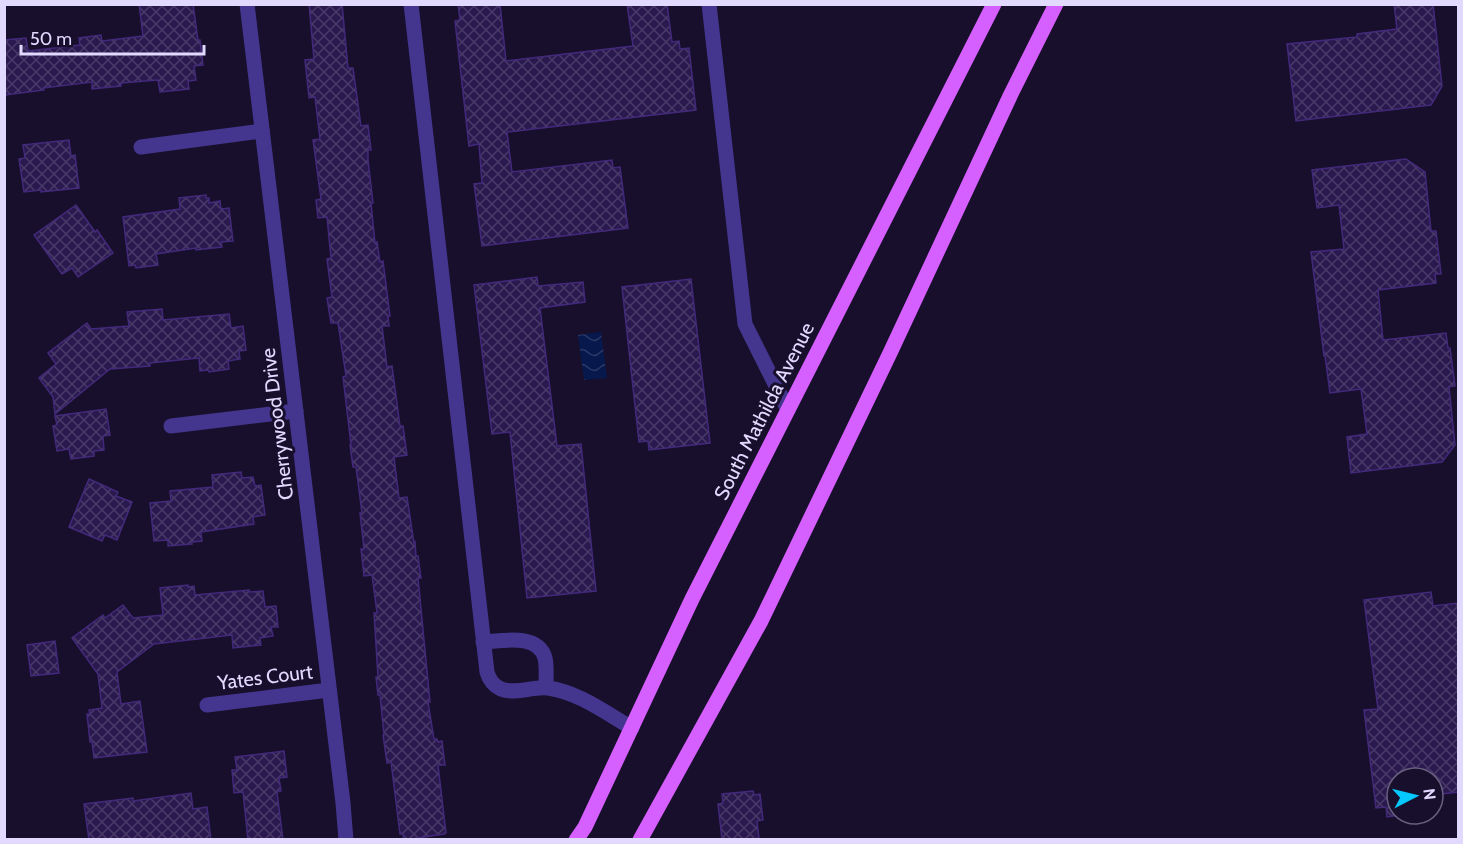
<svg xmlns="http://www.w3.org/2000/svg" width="1463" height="844" font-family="Cabin,sans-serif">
  <defs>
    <pattern id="water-waves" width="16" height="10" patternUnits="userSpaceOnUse" patternTransform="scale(1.5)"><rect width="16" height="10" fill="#06184c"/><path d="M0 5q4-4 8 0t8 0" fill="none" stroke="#2a3967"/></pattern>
    <pattern id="building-cross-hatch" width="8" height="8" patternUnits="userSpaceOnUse" patternTransform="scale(1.5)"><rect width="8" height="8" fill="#2a194e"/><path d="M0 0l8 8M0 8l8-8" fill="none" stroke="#493a69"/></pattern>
  </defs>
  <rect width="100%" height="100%" fill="#170f2b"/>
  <!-- water -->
  <polygon fill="url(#water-waves)" points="601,332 607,378 584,380 578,335"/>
  <!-- building -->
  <g fill="url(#building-cross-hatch)" stroke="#43297b" stroke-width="1.5">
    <polygon points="139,4 193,4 198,40 200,40 203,65 194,66 196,80 188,81 189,89 160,92 158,80 121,83 121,86 92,89 92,82 43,88 44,90 6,95 4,80 4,40 26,38 28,51 80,45 79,38 101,35 102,41 143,36"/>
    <polygon points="309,4 342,4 348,68 353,68 361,126 368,125 371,150 368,150 368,160 373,203 371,203 375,243 377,242 380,262 383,261 390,316 388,316 389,326 382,326 387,367 392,366 400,426 403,426 407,455 394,457 399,498 407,497 414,543 415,542 416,556 418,556 421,578 418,578 430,702 428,702 434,739 437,739 438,742 442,741 445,765 438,765 446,833 444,833 444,834 404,840 403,834 400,834 391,762 387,763 383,735 384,735 380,695 378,695 376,677 378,677 374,613 377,613 372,575 364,576 361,549 364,549 360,513 362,513 356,467 353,467 350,445 351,445 343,377 346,376 338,323 331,323 327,298 332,297 327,259 331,258 327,217 318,218 316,200 321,199 313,140 320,139 315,97 309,98 305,60 314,59"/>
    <polygon points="458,4 500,4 506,61 633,46 627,4 667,4 672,42 679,41 680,49 689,48 696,110 507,132 512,172 612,160 613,168 620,167 628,228 482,246 474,184 482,183 479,144 469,146 455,21 460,20"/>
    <polygon points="1394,4 1433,4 1442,86 1431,105 1296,121 1287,44 1357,37 1357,34 1397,29"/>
    <polygon points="69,140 71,156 75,155 79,188 41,192 41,190 24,192 19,159 25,158 23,145"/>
    <polygon points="1406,159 1425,172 1431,231 1436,231 1441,274 1435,274 1436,283 1378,290 1383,340 1446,333 1448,348 1450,348 1455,386 1449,387 1455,445 1442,462 1351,473 1347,437 1367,434 1361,389 1330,393 1325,356 1324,356 1311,252 1344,249 1339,205 1317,208 1312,170"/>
    <polygon points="206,195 206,198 209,198 209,203 220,201 221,209 229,208 233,241 221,242 222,247 196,250 196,248 156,254 158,265 136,268 135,265 129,266 123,217 180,209 179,198"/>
    <polygon points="76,205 95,232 97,230 113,253 78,277 72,268 62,274 34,235"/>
    <polygon points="537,277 538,286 583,282 585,302 540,308 557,446 581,444 596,591 527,598 510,432 492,434 474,285"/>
    <polygon points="691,279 710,443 649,450 648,441 639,442 622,287"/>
    <polygon points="162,309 163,320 229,314 231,328 243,326 246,350 239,351 240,359 228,361 229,369 209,372 208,370 200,371 199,358 150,363 150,366 110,369 55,414 53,397 39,378 56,364 48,353 87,323 91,329 129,326 127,312"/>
    <polygon points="106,409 110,435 103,436 104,450 94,451 94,456 71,459 69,449 57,451 53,426 57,425 55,416"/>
    <polygon points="241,472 242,478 253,477 255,486 261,485 265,515 253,517 254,524 201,532 202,541 192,542 192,544 168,546 168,540 154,541 150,503 171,501 170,491 213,487 212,475"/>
    <polygon points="89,479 118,492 116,496 132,502 117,540 105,535 102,541 69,527"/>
    <polygon points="188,585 188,587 194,586 195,595 249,590 249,592 263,591 265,607 276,606 278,627 271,627 273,636 260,638 261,645 233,648 232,635 154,644 117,672 121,704 140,701 147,752 94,758 92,742 90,742 87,714 90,714 89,710 102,708 98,674 72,638 103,615 105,618 123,605 133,618 163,615 160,588"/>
    <polygon points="1431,592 1433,606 1458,603 1458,792 1433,795 1433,778 1397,778 1397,814 1408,814 1387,817 1386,807 1376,808 1364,710 1378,709 1364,600"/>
    <polygon points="55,641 59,673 31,676 27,645"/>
    <polygon points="284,751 287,777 279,778 281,791 277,792 283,840 248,840 243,792 234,793 232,770 237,770 235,757"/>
    <polygon points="753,791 754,795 760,794 763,820 757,821 759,839 722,839 718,804 723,803 722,794"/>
    <polygon points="191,793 193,809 207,807 211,840 89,840 84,804 133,798 133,801"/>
  </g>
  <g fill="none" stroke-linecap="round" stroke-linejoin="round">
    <!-- minor -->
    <g stroke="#44368e" stroke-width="15">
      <polyline points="247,4 343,803 346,840"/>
      <path d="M411 4 487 672C489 679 494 686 501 689 516 695 533 686 548 688 578 692 606 713 632 728"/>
      <polyline points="709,4 745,324 788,410"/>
      <polyline points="141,147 262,131"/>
      <polyline points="171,426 296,411"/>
      <path d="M483 642C502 641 538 633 545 658 547 667 546 678 546 687"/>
      <polyline points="207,705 329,690"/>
    </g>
    <!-- primary -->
    <g stroke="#d660ff" stroke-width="15">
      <polyline points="576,840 585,827 692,599 994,4"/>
      <polyline points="640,840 761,621 890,353 1011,94 1056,4"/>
    </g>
  </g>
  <g text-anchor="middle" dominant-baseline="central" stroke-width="6" stroke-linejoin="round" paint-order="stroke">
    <!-- street labels -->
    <g font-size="20" fill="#e2d9ff" stroke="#170f2b">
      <text transform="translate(764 411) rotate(-63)">South Mathilda Avenue</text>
      <text transform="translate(277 424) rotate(-97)">Cherrywood Drive</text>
      <text transform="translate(265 677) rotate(-7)">Yates Court</text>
    </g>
  </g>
  <!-- border -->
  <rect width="1463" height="844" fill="none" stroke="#e2d9ff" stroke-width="12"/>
  <!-- north arrow -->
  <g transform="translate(1415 796) rotate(83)"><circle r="28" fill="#170f2b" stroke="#686080" stroke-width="1.5"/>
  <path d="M0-4.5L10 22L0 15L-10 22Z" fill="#05c8ff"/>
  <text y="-9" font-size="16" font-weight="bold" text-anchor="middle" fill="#e2d9ff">N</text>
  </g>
  <!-- scale -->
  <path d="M21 45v9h183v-9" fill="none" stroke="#e2d9ff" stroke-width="3"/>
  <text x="30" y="45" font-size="18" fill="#e2d9ff" stroke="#170f2b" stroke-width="4.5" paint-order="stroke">50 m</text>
</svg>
